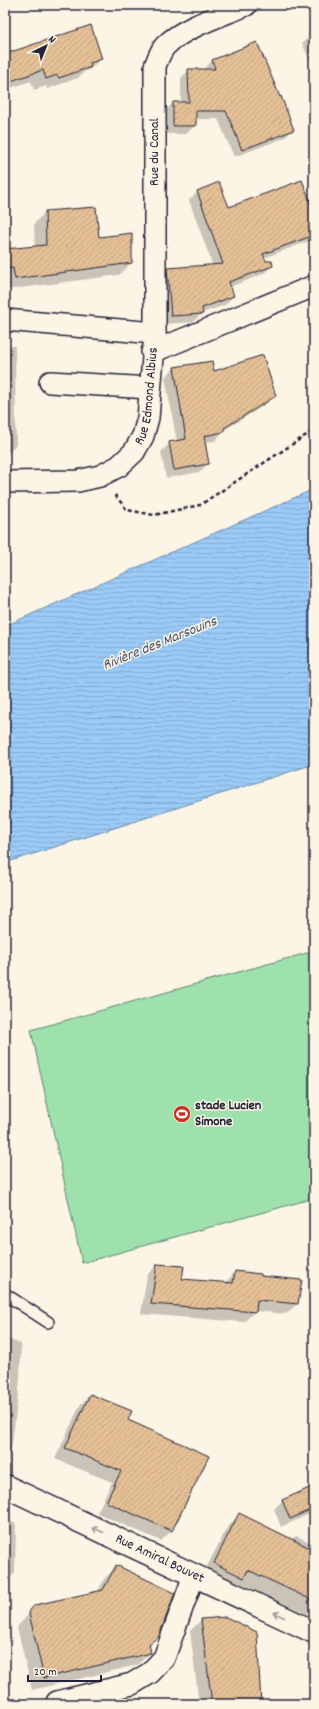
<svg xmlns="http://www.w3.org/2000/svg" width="319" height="1709" font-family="Dekko,sans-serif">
  <defs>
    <pattern id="water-rules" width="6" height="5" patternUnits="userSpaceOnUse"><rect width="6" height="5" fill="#9acaf6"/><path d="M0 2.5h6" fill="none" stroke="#84add4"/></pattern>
    <pattern id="building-hatch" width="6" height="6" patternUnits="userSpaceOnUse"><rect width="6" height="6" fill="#e5c096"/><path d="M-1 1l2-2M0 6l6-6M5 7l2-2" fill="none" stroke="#c4a582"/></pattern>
  </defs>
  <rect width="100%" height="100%" fill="#fcf5e5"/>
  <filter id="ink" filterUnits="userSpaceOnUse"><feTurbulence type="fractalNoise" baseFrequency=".025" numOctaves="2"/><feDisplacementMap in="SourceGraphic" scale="8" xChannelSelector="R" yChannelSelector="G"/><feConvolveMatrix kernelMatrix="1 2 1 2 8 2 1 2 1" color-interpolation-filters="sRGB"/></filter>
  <g filter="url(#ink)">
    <!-- garden -->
    <polygon fill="#9ee1ac" stroke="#608274" points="314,951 314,1198 82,1263 31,1030"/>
    <!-- water -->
    <polygon fill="url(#water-rules)" stroke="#6a87ab" points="314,489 314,764 5,863 5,626"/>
    <!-- shadow -->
    <g fill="#0003">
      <polygon points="314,33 314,70 302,43"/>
      <polygon points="5,40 10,54 101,59 89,70 84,72 78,78 47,89 46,86 34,90 31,81 5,90"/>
      <polygon points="257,43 293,130 284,138 234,157 218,119 195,119 195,125 186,134 165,134 165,111 173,103 181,103 181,78 189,70 203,70 212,61"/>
      <polygon points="5,97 8,109 5,112"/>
      <polygon points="198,192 228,208 308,199 314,196 314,239 264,258 265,262 272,266 263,274 230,287 233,296 225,305 202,313 193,322 163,324 159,278 168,269 213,266 189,200"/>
      <polygon points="45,212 98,238 131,263 119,275 5,290 5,243 7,250 35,247 34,224"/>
      <polygon points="5,346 15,346 16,445 5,456"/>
      <polygon points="211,362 213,373 275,395 266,404 223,431 215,441 205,442 208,463 200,472 166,478 161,452 170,443 177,442 165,377 174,368"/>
      <polygon points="157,1265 181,1280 225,1283 235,1272 300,1281 297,1304 286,1314 255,1311 244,1322 141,1314 147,1275"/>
      <polygon points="5,1338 21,1344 20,1379 9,1467 5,1471"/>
      <polygon points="90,1395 126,1420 171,1531 161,1541 97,1513 112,1482 55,1459 80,1405"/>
      <polygon points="314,1487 314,1512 281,1527 274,1509 283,1500"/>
      <polygon points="239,1515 291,1540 296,1536 314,1544 314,1606 306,1614 238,1582 232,1588 203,1574 228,1526"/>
      <polygon points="5,1519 16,1524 15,1573 5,1583"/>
      <polygon points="117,1566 158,1635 149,1645 150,1653 137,1665 32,1690 17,1627 36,1606 97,1593 104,1579"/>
      <polygon points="225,1618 260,1704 199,1704 190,1631 201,1620"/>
    </g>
    <!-- building -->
    <g fill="url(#building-hatch)" stroke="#22223b">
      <polygon points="91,25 102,59 90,63 91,67 59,78 57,75 46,79 43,70 5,83 5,54"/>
      <polygon points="257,42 280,97 281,96 294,130 242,150 226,111 196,111 196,126 173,126 173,102 189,102 188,69 215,69 212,60"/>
      <polygon points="302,180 314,211 314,235 263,254 266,261 272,261 273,266 229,282 234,296 202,308 203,314 171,316 167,268 223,264 197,191 219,182 229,207"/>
      <polygon points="96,207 99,237 132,233 132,263 15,279 13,268 5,269 5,249 46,245 45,211"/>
      <polygon points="263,355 276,396 224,428 224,432 204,436 209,464 174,470 169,442 186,439 174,367 212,361 214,371"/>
      <polygon points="157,1264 184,1266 182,1279 233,1283 235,1271 261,1274 261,1276 302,1280 298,1304 257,1300 256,1312 151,1304"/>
      <polygon points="90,1394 132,1411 128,1420 209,1456 172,1531 106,1502 121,1471 65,1448"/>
      <polygon points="314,1486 314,1508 290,1519 282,1500"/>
      <polygon points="239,1513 314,1550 314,1601 248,1570 244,1578 214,1563"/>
      <polygon points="116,1565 175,1593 159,1636 149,1644 151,1653 44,1678 29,1613 31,1609 35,1605 103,1590"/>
      <polygon points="226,1617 257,1632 261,1704 212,1704 201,1619"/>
    </g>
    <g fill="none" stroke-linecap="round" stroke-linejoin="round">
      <defs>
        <polyline id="service" points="5,1294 48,1322"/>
        <g id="minor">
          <polyline points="5,320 155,333"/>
          <polyline points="152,352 314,286"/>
          <polyline points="50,382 150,388"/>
          <path id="s1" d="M5 482 78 481 100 476 119 466 134 452 143 436 148 418 155 333V66C158 59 160 52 165 46 182 28 223 15 246 5"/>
          <polyline points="57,1702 132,1684 150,1673 164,1658 194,1575"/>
        </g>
        <g id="secondary">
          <path id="s2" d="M5 1486 314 1632"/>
        </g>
      </defs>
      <!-- service casing -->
      <use href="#service" stroke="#22223b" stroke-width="14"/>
      <!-- minor casing -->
      <use href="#minor" stroke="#22223b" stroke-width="24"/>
      <!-- secondary casing -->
      <use href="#secondary" stroke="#22223b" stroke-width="25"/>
      <!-- path -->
      <polyline stroke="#22223b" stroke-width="2.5" stroke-dasharray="4 3" stroke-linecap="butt" points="115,495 127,510 154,515 200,505 314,430"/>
      <!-- service -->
      <use href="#service" stroke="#fcf5e5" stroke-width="11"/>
      <!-- minor -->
      <use href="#minor" stroke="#fcf5e5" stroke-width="21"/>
      <!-- secondary -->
      <use href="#secondary" stroke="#fcf5e5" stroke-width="22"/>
    </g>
    <!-- one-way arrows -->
    <defs><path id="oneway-shaft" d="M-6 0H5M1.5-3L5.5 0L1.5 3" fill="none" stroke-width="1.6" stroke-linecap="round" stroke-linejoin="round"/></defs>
    <g stroke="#9a9698">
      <use href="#oneway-shaft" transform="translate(98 1530) rotate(-155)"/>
      <use href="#oneway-shaft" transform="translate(279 1615) rotate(-155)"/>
    </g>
  </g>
  <!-- icons -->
  <defs>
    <symbol id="stadium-disc" viewBox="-11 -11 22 22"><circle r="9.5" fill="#c8321e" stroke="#fcf5e5"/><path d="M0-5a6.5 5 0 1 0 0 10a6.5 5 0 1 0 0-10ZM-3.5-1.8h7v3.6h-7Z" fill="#fff"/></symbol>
  </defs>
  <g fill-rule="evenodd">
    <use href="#stadium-disc" x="172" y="1104" width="20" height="20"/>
  </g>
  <g text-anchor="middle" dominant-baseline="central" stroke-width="3" stroke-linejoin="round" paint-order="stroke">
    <!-- street labels -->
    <g font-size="14" fill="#22223b" stroke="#fcf5e5">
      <text transform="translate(155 152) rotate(-90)">Rue du Canal</text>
      <text stroke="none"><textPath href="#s1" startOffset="196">Rue Edmond Albius</textPath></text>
      <text stroke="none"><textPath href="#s2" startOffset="171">Rue Amiral Bouvet</textPath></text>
    </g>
    <!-- poi labels -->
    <g font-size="14" font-weight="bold" fill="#22223b" stroke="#fcf5e5" text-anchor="start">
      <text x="195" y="1106">stade Lucien<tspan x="195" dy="16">Simone</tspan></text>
    </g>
    <!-- water labels -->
    <g font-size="15" font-style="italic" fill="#465473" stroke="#fcf5e5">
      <text transform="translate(160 644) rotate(-22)">Rivière des Marsouins</text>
    </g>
  </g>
  <!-- margin -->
  <rect width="319" height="1709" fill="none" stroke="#fcf5e5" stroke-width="20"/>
  <rect x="10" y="10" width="299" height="1689" fill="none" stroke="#22223b" stroke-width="1.5" filter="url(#ink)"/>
  <!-- north arrow -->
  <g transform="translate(46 46) rotate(43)" stroke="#fcf5e5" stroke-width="3" paint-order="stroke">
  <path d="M0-3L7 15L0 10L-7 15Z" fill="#22223b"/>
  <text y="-6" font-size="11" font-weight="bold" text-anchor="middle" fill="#22223b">N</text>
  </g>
  <!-- scale -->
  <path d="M28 1675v6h73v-6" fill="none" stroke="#22223b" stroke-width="2"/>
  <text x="34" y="1675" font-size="12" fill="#22223b" stroke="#fcf5e5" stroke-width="3" paint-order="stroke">20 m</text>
</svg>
